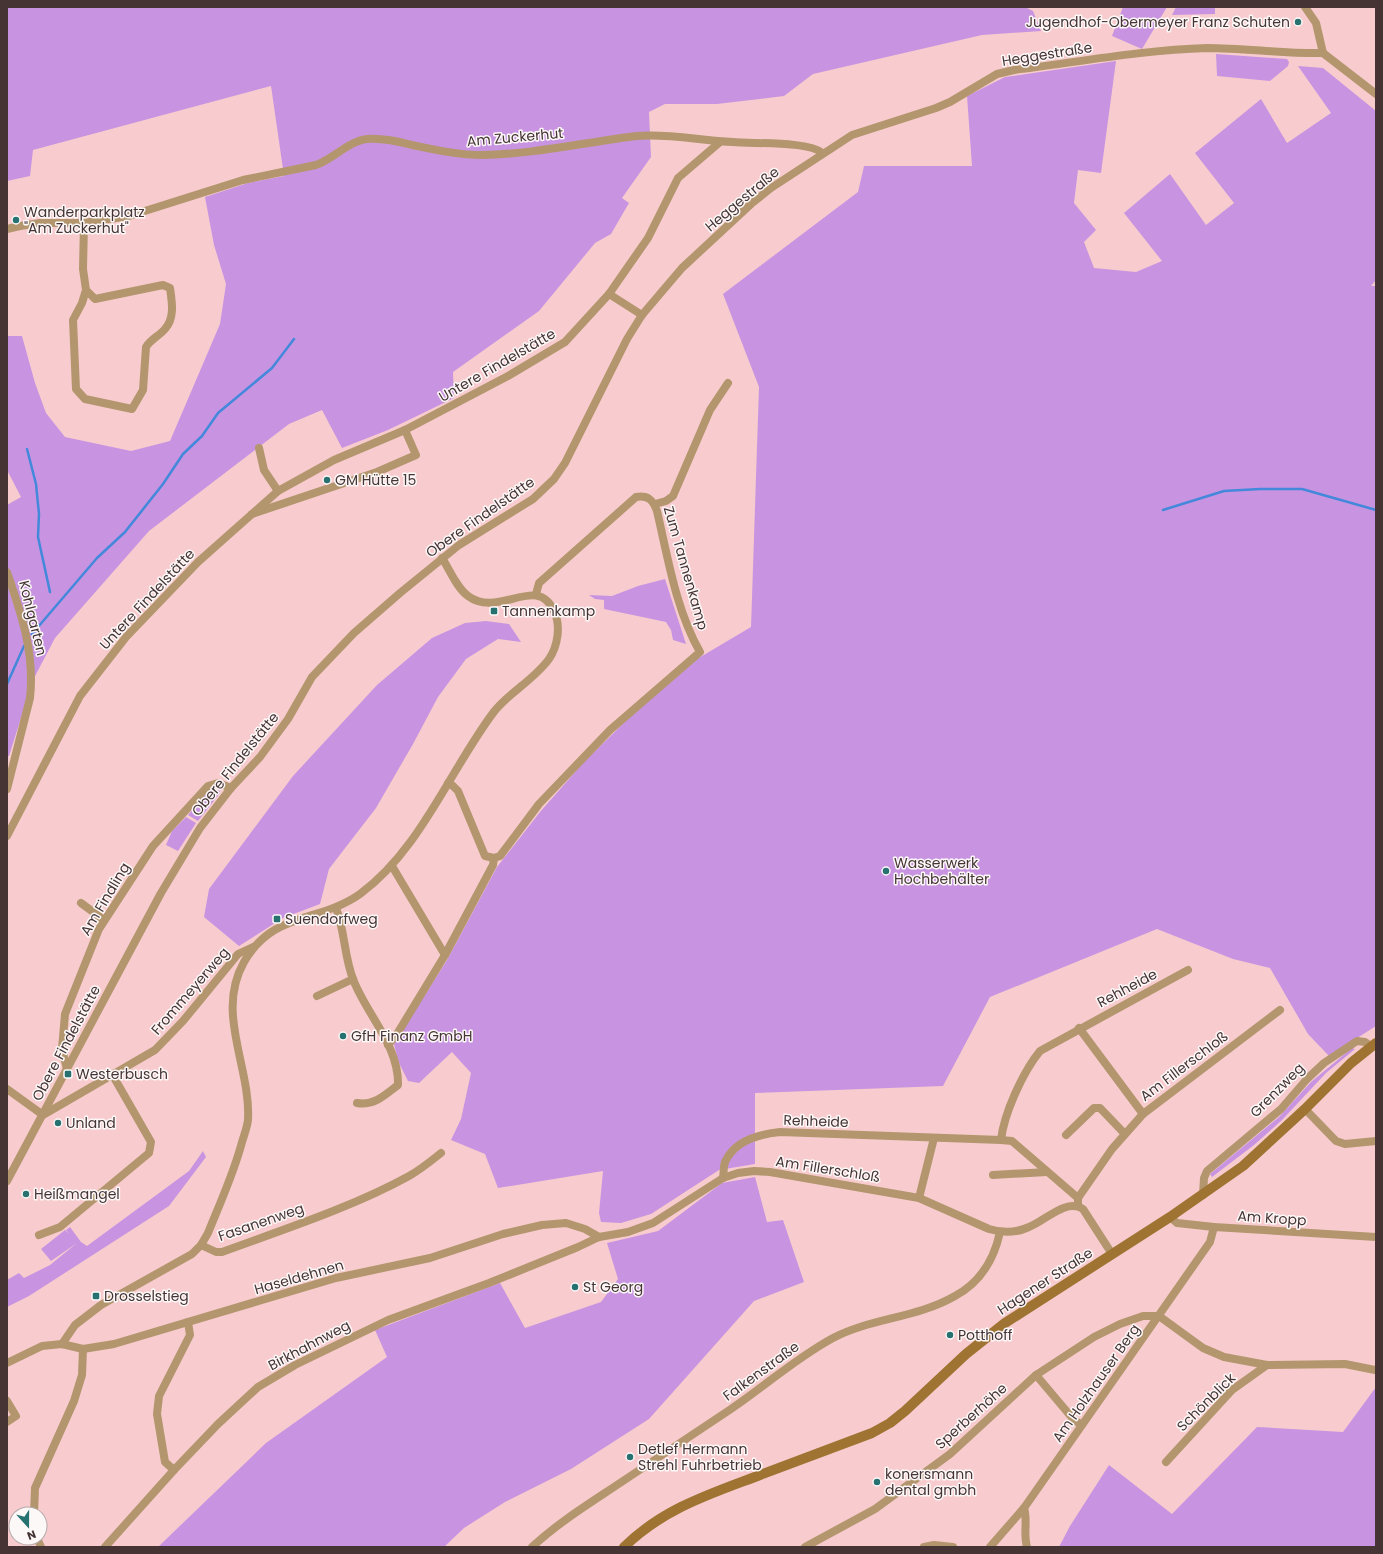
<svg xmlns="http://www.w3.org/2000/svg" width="1383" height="1554" font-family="Poppins,sans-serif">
  <rect width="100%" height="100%" fill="#f8ccce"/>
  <!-- green -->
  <g fill="#c894e1">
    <polygon points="7,7 1025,7 1033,11 1041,31 982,35 813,74 784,96 717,104 665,104 649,112 651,157 622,198 629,203 611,234 595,243 539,311 453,372 454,398 388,430 342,448 322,410 289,424 149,531 55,638 33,680 9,756 7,756 7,505 21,497 7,470 7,336 22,336 35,383 46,413 65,437 131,451 170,441 220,324 226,284 214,245 205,197 248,183 284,176 271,86 33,150 30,176 7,181"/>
    <polygon points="1123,7 1167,7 1142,49 1112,36"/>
    <polygon points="1176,7 1215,7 1215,14 1172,15"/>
    <polygon points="1216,54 1287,59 1289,62 1288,66 1270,81 1217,76"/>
    <polygon points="1116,61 1101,173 1078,170 1074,203 1096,230 1084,242 1094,268 1136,272 1162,261 1124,213 1170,174 1206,225 1234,203 1195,153 1261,99 1287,143 1331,113 1298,66 1323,68 1376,111 1376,280 1371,286 1376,286 1376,1026 1329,1056 1308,1034 1270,968 1233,959 1157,929 990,997 943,1086 755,1093 755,1164 719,1170 651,1214 621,1223 601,1222 599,1213 603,1171 498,1188 485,1154 451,1140 461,1119 471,1073 452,1052 419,1083 408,1081 398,1061 394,1044 447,960 497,867 540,812 584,762 636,711 697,659 751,627 759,387 723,294 858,192 864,166 972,166 967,96 1005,77"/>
    <polygon points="665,579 686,644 673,640 671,630 666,622 604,609 604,600 595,599 589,595 612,596 638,586"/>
    <polygon points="486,621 509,624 521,642 498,639 466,659 438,697 413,744 376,808 329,869 320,904 283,918 239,946 204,917 209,889 293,776 377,685 432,638 465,623"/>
    <polygon points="211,788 220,791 220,793 198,821 188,815"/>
    <polygon points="186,817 196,823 178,851 166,845 172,831"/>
    <polygon points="1352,1048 1355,1049 1326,1073 1282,1120 1254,1145 1212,1177 1210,1174 1279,1117 1311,1082"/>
    <polygon points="203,1151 206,1157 169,1206 29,1296 7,1307 7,1280 19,1273 24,1278 50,1265 77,1243 51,1261 41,1249 65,1230 69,1234 66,1230 70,1227 81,1242 87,1246 189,1171"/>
    <polygon points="755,1177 767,1222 783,1220 804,1282 754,1301 649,1419 571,1469 505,1502 464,1528 444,1547 158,1547 266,1443 387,1357 375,1330 500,1283 525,1328 601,1302 618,1279 607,1243 658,1231 722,1183"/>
    <polygon points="1376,1387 1376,1547 1059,1547 1070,1526 1109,1465 1172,1514 1257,1427 1343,1432"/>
  </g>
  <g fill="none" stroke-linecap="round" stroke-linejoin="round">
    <!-- stream -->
    <g stroke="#4388da" stroke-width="2.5">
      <polyline points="27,449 36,484 39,514 38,537 50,592"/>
      <polyline points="1163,510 1224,491 1260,489 1302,489 1376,510"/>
      <polyline points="32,634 97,558 125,532 163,484 183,454 202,436 218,413 272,368 294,339"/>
      <polyline points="7,684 24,646"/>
    </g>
    <!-- minor -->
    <g stroke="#b3966e" stroke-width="8">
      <polyline points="1305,7 1316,23 1323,53"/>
      <path d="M84 223 83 269 86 290 95 299 163 285 170 288C172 302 175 318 165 329 159 336 151 339 146 347L143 390 132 409 85 399 76 389 73 320 82 303 86 290"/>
      <path d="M7 229 20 226 40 223H84L129 216 243 180 316 165C333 159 349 141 367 139 383 138 397 141 412 145 436 150 459 155 483 155 535 154 586 142 637 136 668 133 702 141 733 142 753 144 809 141 822 153"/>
      <polyline points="609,294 642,315"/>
      <polyline points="259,448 264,470 278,491"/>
      <polyline points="655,504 666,501 673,496 710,410 728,383"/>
      <polyline points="252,514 377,472 416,455 405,430"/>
      <path d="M7 572C21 613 35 653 30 698L7 789"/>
      <path d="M448 783 453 786 458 791 485 856 494 858 500 856 539 804 610 730 700 652C676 610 668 558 657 511 653 500 648 495 636 497L539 583 536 594"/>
      <polyline points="7,836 80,696 126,637 198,562 278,491 334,460 405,430 508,376 565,342 609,294 648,238 678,178 720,142"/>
      <polyline points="392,866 445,955"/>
      <polyline points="81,903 104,920"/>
      <path d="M336 908C345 931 344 956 353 979 366 1014 399 1045 398 1085 385 1095 374 1106 357 1103"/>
      <polyline points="317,996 353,979"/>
      <polyline points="1079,1028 1143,1114"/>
      <polyline points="388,1045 397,1034 445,955 493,865 494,858"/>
      <polyline points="67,1069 62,1049 65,1014 99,929 153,846 208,786 218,783 231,788"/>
      <polyline points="7,1089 43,1115 155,1050 183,1021 238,954 253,947"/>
      <polyline points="1305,1109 1336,1141 1345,1144 1376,1141"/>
      <polyline points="1066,1135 1094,1108 1100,1108 1124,1133"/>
      <polyline points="1001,1140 1012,1141 1078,1198"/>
      <polyline points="993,1175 1047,1172"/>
      <path d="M723 1178C724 1173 723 1164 726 1160 736 1140 760 1134 780 1132L1001 1140C1004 1113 1023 1072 1040 1051L1188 970"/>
      <path d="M7 1181 161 893 200 828 231 788 260 757 288 719 312 677 354 633 400 593 459 545 533 499 554 479 565 463 627 339 642 315 682 268 751 204 771 188 852 135 936 108 950 102 997 74 1014 70C1078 62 1143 50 1207 48 1246 48 1284 54 1323 53L1376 94"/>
      <polyline points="1203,1195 1204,1178 1207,1171 1281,1109 1307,1079 1324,1063 1357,1041 1365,1042 1371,1046"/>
      <polyline points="919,1198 934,1138"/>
      <polyline points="1078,1205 1078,1198 1112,1149 1143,1114 1280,1010"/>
      <polyline points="1170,1217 1177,1223 1214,1227 1376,1237"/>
      <polyline points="39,1235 60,1227 149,1153 151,1142 112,1074"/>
      <path d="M201 1245 216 1252H222C282 1230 353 1207 409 1176 420 1170 431 1161 441 1153"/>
      <path d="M62 1344 75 1325 101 1305 192 1254 201 1245 208 1233C220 1203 234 1173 242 1142 244 1135 247 1128 248 1120 251 1067 215 1013 244 962 273 911 319 923 360 894 420 850 449 772 493 713 508 693 534 680 549 659 558 646 561 625 554 611 537 573 499 619 468 596 456 587 450 570 442 558"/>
      <polyline points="7,1363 42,1346 62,1344 83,1349 114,1344 336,1278 430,1258 503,1234 542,1225 566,1223 585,1229 599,1237"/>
      <polyline points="1036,1375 1074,1420 1082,1425"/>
      <polyline points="7,1401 16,1416 7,1422"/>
      <polyline points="1166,1462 1232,1390 1267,1365"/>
      <polyline points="174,1470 165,1462 157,1414 159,1396 190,1335 188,1322"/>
      <path d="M1024 1508C1028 1521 1023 1533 1027 1547"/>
      <polyline points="34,1514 35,1488 74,1401 82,1375 83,1349"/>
      <polyline points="37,1538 41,1547"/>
      <path d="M105 1547 174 1470 218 1424 258 1387 295 1365 388 1320 489 1283 578 1247 599 1237 628 1232 653 1223 723 1178 738 1173 754 1171 770 1172 919 1198 989 1229C1002 1233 1016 1233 1029 1227 1045 1221 1066 1198 1083 1209L1112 1254"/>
      <path d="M532 1547C559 1522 590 1503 620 1483 657 1458 694 1434 731 1409 765 1386 796 1358 833 1338 871 1318 917 1318 955 1296 981 1282 994 1260 1000 1232"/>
      <polyline points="805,1547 875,1509 950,1454 1036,1375 1094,1337 1120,1324 1143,1316 1159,1316 1203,1348 1224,1357 1267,1365 1345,1364 1375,1370"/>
      <polyline points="924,1547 934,1545 953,1547"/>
      <polyline points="990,1547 1024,1508 1210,1242 1214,1227"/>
    </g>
    <!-- secondary -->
    <path stroke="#9f7433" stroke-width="10" d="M624 1547C664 1508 710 1494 760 1475 798 1461 835 1447 872 1433L890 1423 905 1411 966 1354 1005 1323 1170 1217 1243 1166 1305 1109 1351 1063 1376 1043"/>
  </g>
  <!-- markers -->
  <g fill="#277171" stroke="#fdf8f8" stroke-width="1.5">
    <circle cx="1298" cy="22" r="4"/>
    <circle cx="16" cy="220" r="4"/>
    <circle cx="327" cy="480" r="4"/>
    <rect x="490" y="607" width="8" height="8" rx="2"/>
    <circle cx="886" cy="871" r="4"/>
    <rect x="273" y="915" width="8" height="8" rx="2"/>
    <circle cx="343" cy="1036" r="4"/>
    <rect x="64" y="1070" width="8" height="8" rx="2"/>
    <circle cx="58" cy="1123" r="4"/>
    <circle cx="26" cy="1194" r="4"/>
    <circle cx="575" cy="1287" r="4"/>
    <rect x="92" y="1292" width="8" height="8" rx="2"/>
    <circle cx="950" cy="1335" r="4"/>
    <circle cx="630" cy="1457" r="4"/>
    <circle cx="877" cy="1482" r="4"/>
  </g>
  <g text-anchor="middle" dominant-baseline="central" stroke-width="3" stroke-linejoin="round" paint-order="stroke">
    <!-- poi labels -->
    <g font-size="14" fill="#463435" stroke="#fdf8f8" text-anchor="start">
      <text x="1290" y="22" text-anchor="end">Jugendhof-Obermeyer Franz Schuten</text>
      <text x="24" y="212">Wanderparkplatz<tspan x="24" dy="16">"Am Zuckerhut"</tspan></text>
      <text x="335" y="480">GM Hütte 15</text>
      <text x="502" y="611">Tannenkamp</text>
      <text x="894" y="863">Wasserwerk<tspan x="894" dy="16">Hochbehälter</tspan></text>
      <text x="285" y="919">Suendorfweg</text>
      <text x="351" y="1036">GfH Finanz GmbH</text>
      <text x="76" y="1074">Westerbusch</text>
      <text x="66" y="1123">Unland</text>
      <text x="34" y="1194">Heißmangel</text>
      <text x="583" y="1287">St Georg</text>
      <text x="104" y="1296">Drosselstieg</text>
      <text x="958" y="1335">Potthoff</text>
      <text x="638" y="1449">Detlef Hermann<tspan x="638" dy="16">Strehl Fuhrbetrieb</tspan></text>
      <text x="885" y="1474">konersmann<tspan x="885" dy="16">dental gmbh</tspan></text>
    </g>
    <!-- street labels -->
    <g font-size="14" fill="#463435" stroke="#fdf8f8">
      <text transform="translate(1047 54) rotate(-9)">Heggestraße</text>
      <text transform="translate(515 137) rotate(-5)">Am Zuckerhut</text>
      <text transform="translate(742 199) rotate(-40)">Heggestraße</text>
      <text transform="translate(497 365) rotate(-30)">Untere Findelstätte</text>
      <text transform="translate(480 517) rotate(-35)">Obere Findelstätte</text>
      <text transform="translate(686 568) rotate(74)">Zum Tannenkamp</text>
      <text transform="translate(147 599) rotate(-47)">Untere Findelstätte</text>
      <text transform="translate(33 618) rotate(76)">Kohlgarten</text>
      <text transform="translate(235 764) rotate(-51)">Obere Findelstätte</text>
      <text transform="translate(105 899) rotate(-59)">Am Findling</text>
      <text transform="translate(1127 988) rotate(-28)">Rehheide</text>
      <text transform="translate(190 991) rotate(-49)">Frommeyerweg</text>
      <text transform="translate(66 1043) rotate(-62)">Obere Findelstätte</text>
      <text transform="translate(1184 1066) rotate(-37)">Am Fillerschloß</text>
      <text transform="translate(1277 1090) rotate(-45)">Grenzweg</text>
      <text transform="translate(816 1121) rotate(2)">Rehheide</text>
      <text transform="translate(828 1169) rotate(9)">Am Fillerschloß</text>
      <text transform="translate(1272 1218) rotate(4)">Am Kropp</text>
      <text transform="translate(261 1222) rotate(-19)">Fasanenweg</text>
      <text transform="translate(299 1277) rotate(-16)">Haseldehnen</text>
      <text transform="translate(1045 1281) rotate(-33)">Hagener Straße</text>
      <text transform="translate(309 1345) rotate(-28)">Birkhahnweg</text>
      <text transform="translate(761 1371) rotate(-36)">Falkenstraße</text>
      <text transform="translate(1096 1383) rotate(-55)">Am Holzhauser Berg</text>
      <text transform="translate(1206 1402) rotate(-45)">Schönblick</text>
      <text transform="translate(971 1416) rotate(-42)">Sperberhöhe</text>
    </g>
  </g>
  <!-- border -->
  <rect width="1383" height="1554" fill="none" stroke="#463435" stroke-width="16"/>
  <!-- north arrow -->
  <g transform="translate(28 1526) rotate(159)"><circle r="19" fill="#fdf8f8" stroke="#b4aaaa"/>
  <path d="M0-3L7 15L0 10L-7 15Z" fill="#277171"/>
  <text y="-6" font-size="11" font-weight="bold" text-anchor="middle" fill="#463435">N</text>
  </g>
</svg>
